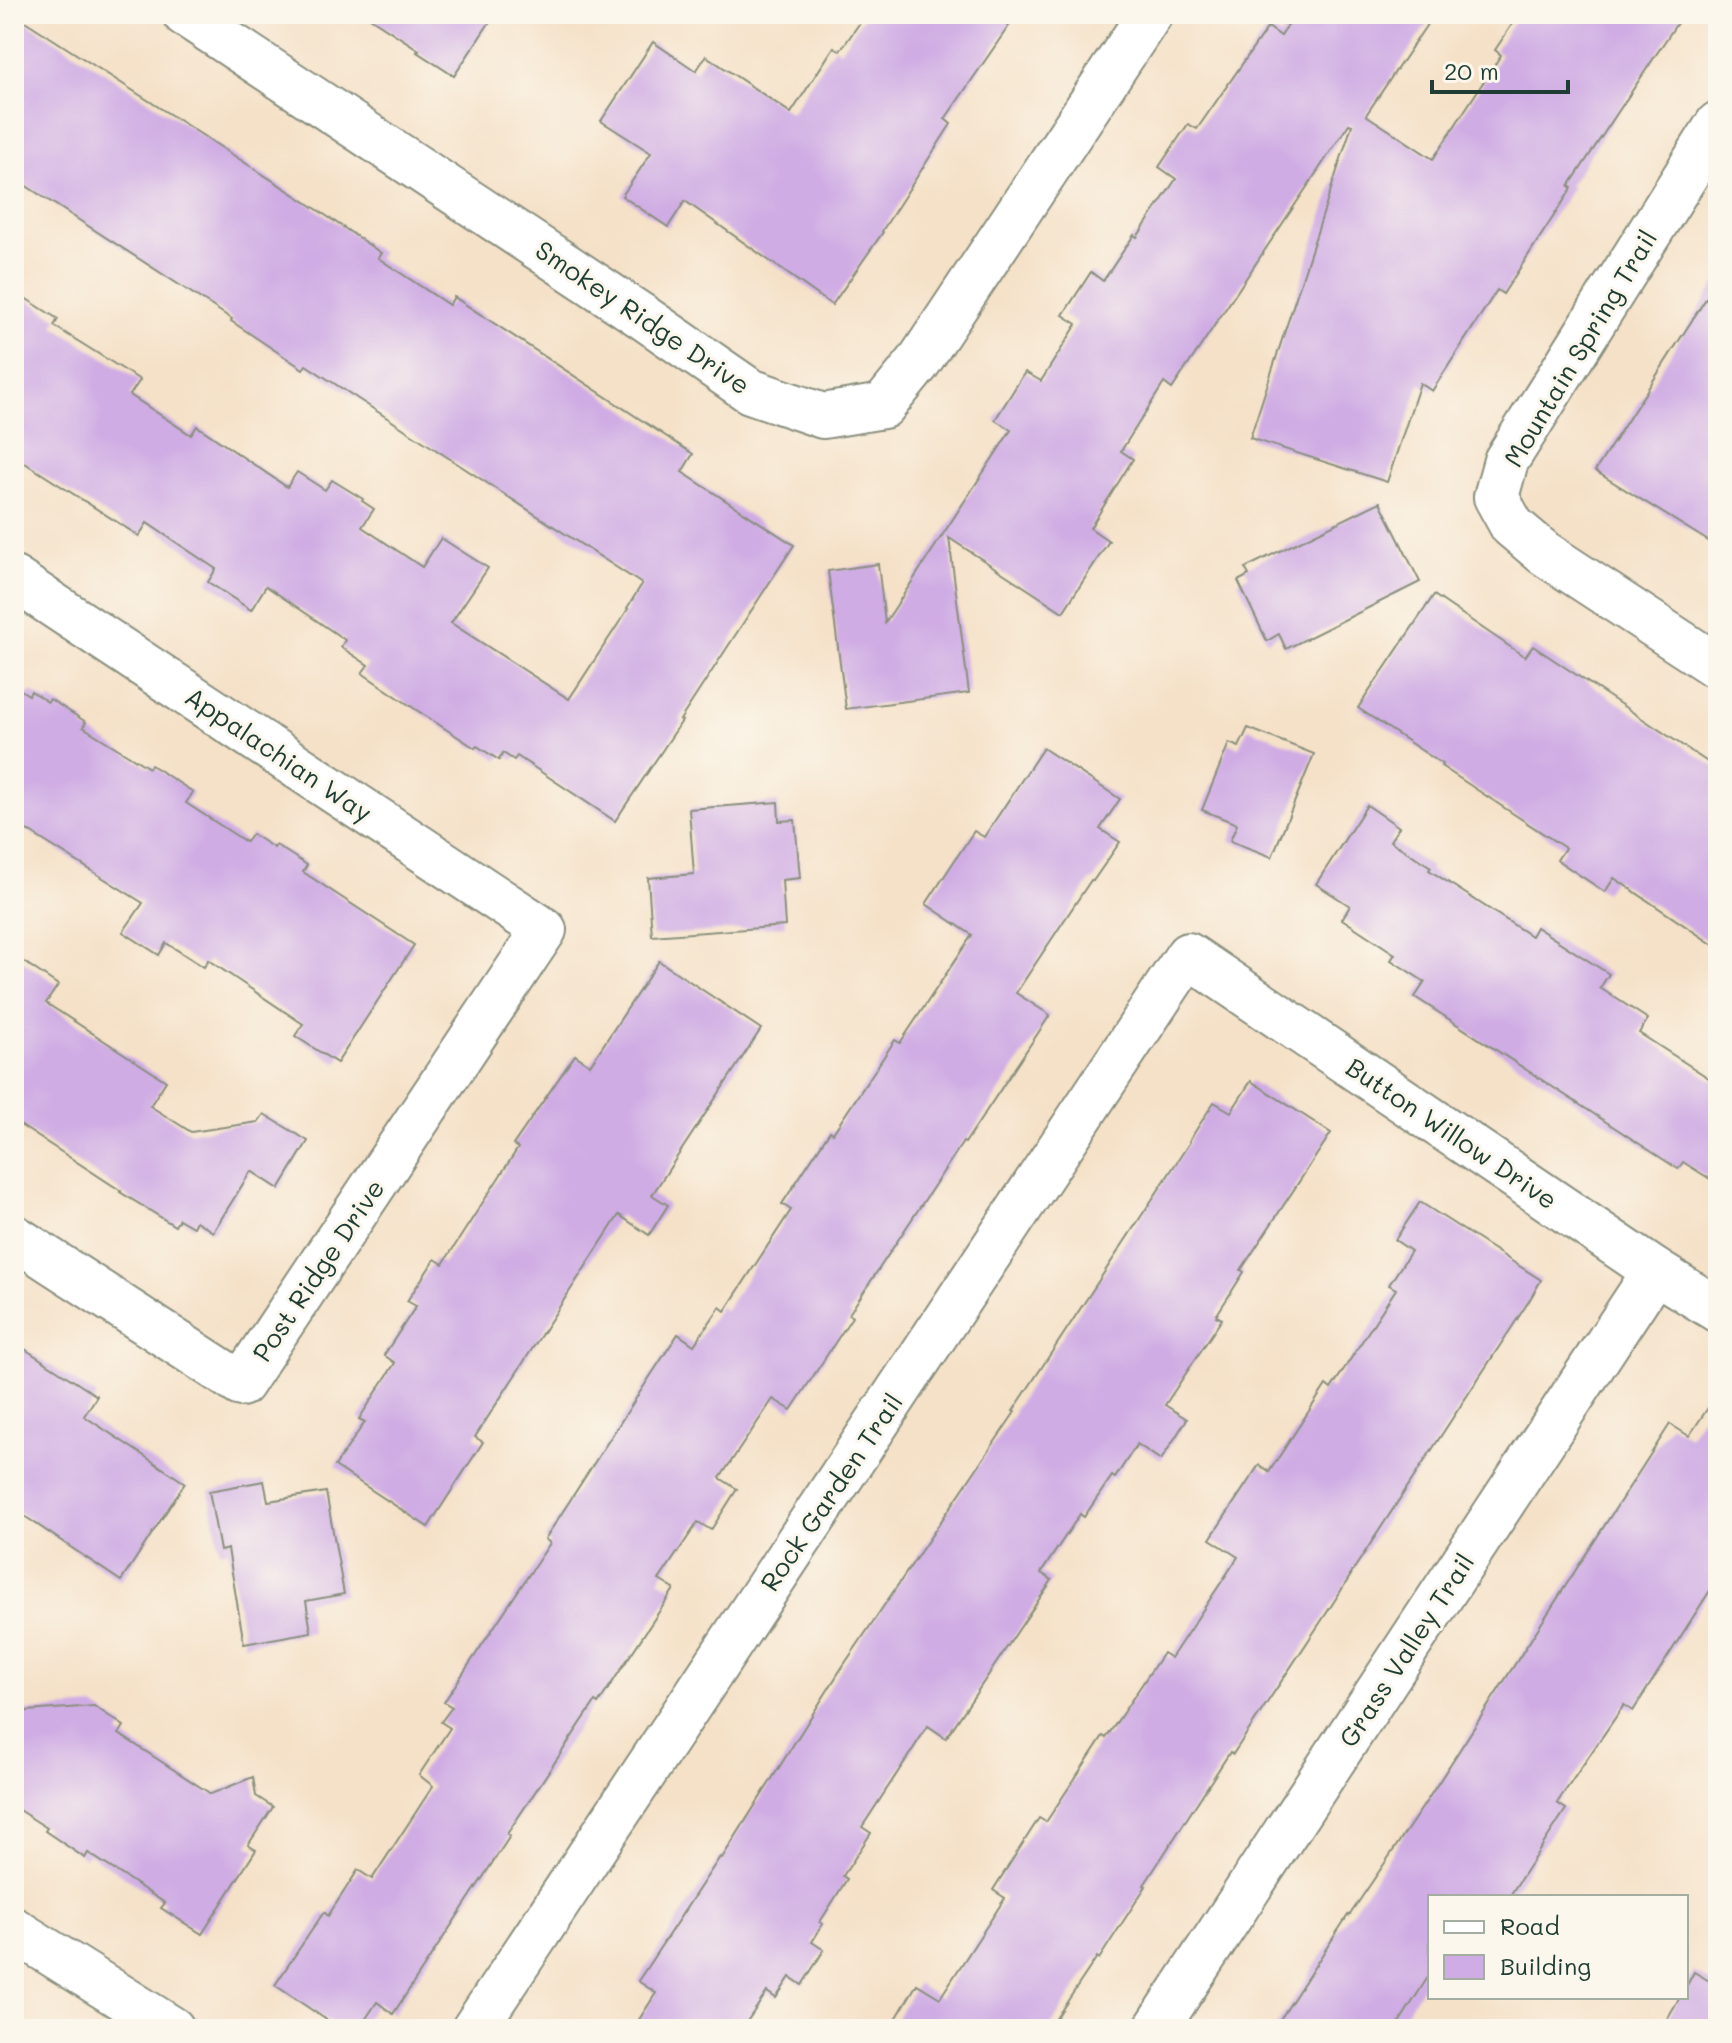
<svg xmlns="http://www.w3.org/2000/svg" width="1732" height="2043" font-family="Mali,sans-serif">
  <rect width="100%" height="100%" fill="#fbf7ec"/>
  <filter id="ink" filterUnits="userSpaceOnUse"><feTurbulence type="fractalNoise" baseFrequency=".0125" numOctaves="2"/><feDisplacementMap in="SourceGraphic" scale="16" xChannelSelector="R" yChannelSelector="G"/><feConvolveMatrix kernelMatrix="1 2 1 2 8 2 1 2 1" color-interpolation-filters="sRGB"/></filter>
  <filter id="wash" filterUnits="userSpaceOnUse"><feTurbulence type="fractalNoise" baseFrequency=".006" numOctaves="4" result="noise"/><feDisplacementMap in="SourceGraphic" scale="32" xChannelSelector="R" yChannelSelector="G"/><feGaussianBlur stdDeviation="1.8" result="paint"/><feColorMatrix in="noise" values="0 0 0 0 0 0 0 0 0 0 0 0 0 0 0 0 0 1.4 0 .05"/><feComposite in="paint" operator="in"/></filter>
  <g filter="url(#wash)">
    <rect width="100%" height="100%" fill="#f5e1c8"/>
    <g id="blocks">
      <!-- building -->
      <g fill="#cface4">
        <polygon points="14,14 309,204 381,253 378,258 449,305 454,297 693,454 682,472 794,545 680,720 682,721 615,821 517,756 514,760 503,753 499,760 477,746 475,748 418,711 362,673 368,665 341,647 345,640 266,586 251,610 208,582 216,569 147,523 139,536 14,456 14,291 58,319 54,326 140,380 130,395 191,435 197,426 287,487 297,472 325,490 332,480 363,499 362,501 374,509 362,527 422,567 441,538 488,568 451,623 569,699 628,609 627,608 642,584 306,365 303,369 231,321 232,319 14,178"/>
        <polygon points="364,14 495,14 454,76 417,52 419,50"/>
        <polygon points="866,14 1017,14 945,119 951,124 882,231 883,232 832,305 685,201 668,227 622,196 651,153 601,121 653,42 696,71 706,56 791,113 834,47 840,51"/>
        <polygon points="1295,14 1434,14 1366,115 1433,159 1501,55 1495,50 1519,14 1683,14 1569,186 1572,188 1503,294 1497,290 1432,391 1420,383 1387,482 1250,438 1352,125 1349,124 1172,389 1164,383 1121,451 1133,459 1090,528 1109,541 1063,612 949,538 969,693 846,709 828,571 878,564 885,623 1011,430 995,420 1025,372 1041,381 1077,324 1063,315 1091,272 1103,281 1134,235 1137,237 1176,179 1159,167 1188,124 1197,129 1268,27 1281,36"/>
        <polygon points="1718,280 1718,547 1595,471"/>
        <polygon points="1380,502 1420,582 1286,649 1279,634 1267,641 1238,581 1249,575 1245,568"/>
        <polygon points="1434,595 1525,657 1533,646 1718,769 1718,948 1614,878 1605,892 1557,860 1565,848 1441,766 1442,764 1358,708"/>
        <polygon points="14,686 29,695 31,691 48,702 50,699 86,722 83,727 149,768 151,765 193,792 186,803 246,842 252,834 274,848 276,845 307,865 303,872 414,945 337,1063 295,1036 303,1024 208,960 204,967 166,943 159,955 123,932 143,903 14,822"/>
        <polygon points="1248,728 1314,754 1272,857 1230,841 1237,824 1202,810 1229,743 1239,747"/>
        <polygon points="1043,748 1120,799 1100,829 1120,842 1093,881 1091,880 1016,993 1050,1015 965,1143 963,1142 849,1314 852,1317 791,1410 773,1399 720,1478 737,1489 711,1530 698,1522 659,1580 674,1589 598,1704 595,1702 507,1834 510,1836 393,2014 377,2002 359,2029 340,2029 275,1985 324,1912 328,1916 358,1870 372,1879 433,1786 419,1775 450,1728 441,1722 452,1707 444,1702 550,1543 545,1539 653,1372 678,1334 694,1345 720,1307 725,1311 791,1210 782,1204 830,1131 833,1133 895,1040 900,1043 972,935 926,904 974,831 984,837"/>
        <polygon points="778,802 779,821 795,820 800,878 782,880 785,926 652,936 648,878 694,874 689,809"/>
        <polygon points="1367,805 1399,827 1390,841 1431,867 1429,870 1531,936 1536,927 1609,974 1600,988 1648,1019 1639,1033 1718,1084 1718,1184 1683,1162 1678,1169 1415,997 1425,982 1391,960 1395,954 1342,919 1350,906 1316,884"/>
        <polygon points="14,955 58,985 46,1003 166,1081 150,1106 191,1132 258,1122 264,1114 308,1141 279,1189 251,1171 213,1232 196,1221 193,1227 179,1219 175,1226 120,1192 121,1191 14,1121"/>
        <polygon points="659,961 761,1029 652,1195 668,1205 649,1235 619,1215 475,1437 483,1442 428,1527 335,1466 365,1422 359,1419 395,1363 384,1355 416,1306 407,1301 435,1259 443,1264 518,1148 513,1145 575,1055 590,1065"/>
        <polygon points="1251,1081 1331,1133 1241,1270 1244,1272 1216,1316 1222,1319 1165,1405 1187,1419 1161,1460 1137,1444 1115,1478 1112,1476 1084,1517 1080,1514 1041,1573 1052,1580 946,1738 928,1726 862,1827 871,1833 843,1876 847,1879 820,1922 823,1924 812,1942 824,1950 802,1985 790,1977 776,1998 767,1992 742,2029 633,2029 656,1993 638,1981 720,1857 722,1858 841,1669 1015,1412 1013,1411 1190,1142 1189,1141 1214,1102 1231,1112"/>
        <polygon points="1420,1202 1541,1280 1529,1301 1350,1575 1351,1575 1326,1614 1233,1754 1230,1752 1144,1885 1146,1886 1099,1959 1097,1957 1049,2029 890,2029 917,1984 940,1998 1005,1898 993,1890 1039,1818 1046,1822 1103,1736 1106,1738 1163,1653 1171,1658 1238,1557 1210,1539 1259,1465 1269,1472 1326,1385 1331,1389 1396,1289 1389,1285 1411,1251 1395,1240"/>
        <polygon points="14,1342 97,1396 84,1416 185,1483 121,1581 14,1509"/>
        <polygon points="1718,1393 1718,1578 1633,1711 1624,1705 1557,1803 1566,1809 1509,1897 1430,1897 1430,1974 1395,2029 1274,2029 1348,1915 1349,1916 1426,1802 1670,1424 1689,1436"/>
        <polygon points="264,1481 268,1501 326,1492 344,1594 306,1601 311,1632 244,1644 228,1549 220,1551 209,1491"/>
        <polygon points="94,1706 124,1726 119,1734 211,1794 253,1777 256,1796 273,1807 248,1845 256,1850 202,1934 161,1908 165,1903 88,1853 85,1858 45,1831 47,1828 14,1807 14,1712"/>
        <polygon points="1694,1972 1718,1986 1718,2029 1661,2029 1680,1997 1686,1997 1686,1987"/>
      </g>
    </g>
  </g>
  <g filter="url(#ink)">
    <use href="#blocks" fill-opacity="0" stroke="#8a8f7e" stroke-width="2"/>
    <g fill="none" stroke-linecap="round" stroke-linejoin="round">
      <defs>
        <g id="minor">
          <polyline points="185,14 643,317 750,391 823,416 883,406 918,363 1150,14"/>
          <polyline points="1718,124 1506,461 1496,497 1512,526 1544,553 1718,667"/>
          <polyline points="14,579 544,930 241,1384 14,1237"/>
          <polyline points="14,1930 172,2029"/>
          <polyline points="474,2029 1188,955 1655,1271 1718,1310"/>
          <polyline points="1156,2029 1655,1271"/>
        </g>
      </defs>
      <!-- minor casing -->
      <use href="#minor" stroke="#8a8f7e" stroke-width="48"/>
      <!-- minor -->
      <use href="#minor" stroke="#fff" stroke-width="44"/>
    </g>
  </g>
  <g text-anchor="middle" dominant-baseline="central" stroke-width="6" stroke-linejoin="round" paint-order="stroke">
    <!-- street labels -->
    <g font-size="26" fill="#1f3d34" stroke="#fbf7ec">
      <text transform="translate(643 317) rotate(34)">Smokey Ridge Drive</text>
      <text transform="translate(1580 348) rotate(-59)">Mountain Spring Trail</text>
      <text transform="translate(279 754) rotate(34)">Appalachian Way</text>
      <text transform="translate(1452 1133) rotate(34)">Button Willow Drive</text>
      <text transform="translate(318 1270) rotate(-56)">Post Ridge Drive</text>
      <text transform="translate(831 1492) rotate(-56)">Rock Garden Trail</text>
      <text transform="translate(1406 1650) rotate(-57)">Grass Valley Trail</text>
    </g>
  </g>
  <!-- margin -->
  <rect width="1732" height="2043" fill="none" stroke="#fbf7ec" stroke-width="48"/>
  <!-- legend -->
  <rect x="1428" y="1895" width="260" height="104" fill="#fbf7ec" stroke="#a3ada2" stroke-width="2"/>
  <rect x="1444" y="1921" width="40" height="12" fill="#ffffff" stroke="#a3ada2" stroke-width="2"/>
  <text x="1500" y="1935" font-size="24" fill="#1f3d34">Road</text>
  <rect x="1444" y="1955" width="40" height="24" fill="#cface4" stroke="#a3ada2" stroke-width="2"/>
  <text x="1500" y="1975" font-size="24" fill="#1f3d34">Building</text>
  <!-- scale -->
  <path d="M1432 80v12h136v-12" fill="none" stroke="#1f3d34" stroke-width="4"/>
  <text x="1444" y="80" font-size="24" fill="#1f3d34" stroke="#fbf7ec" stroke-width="6" paint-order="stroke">20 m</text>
</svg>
